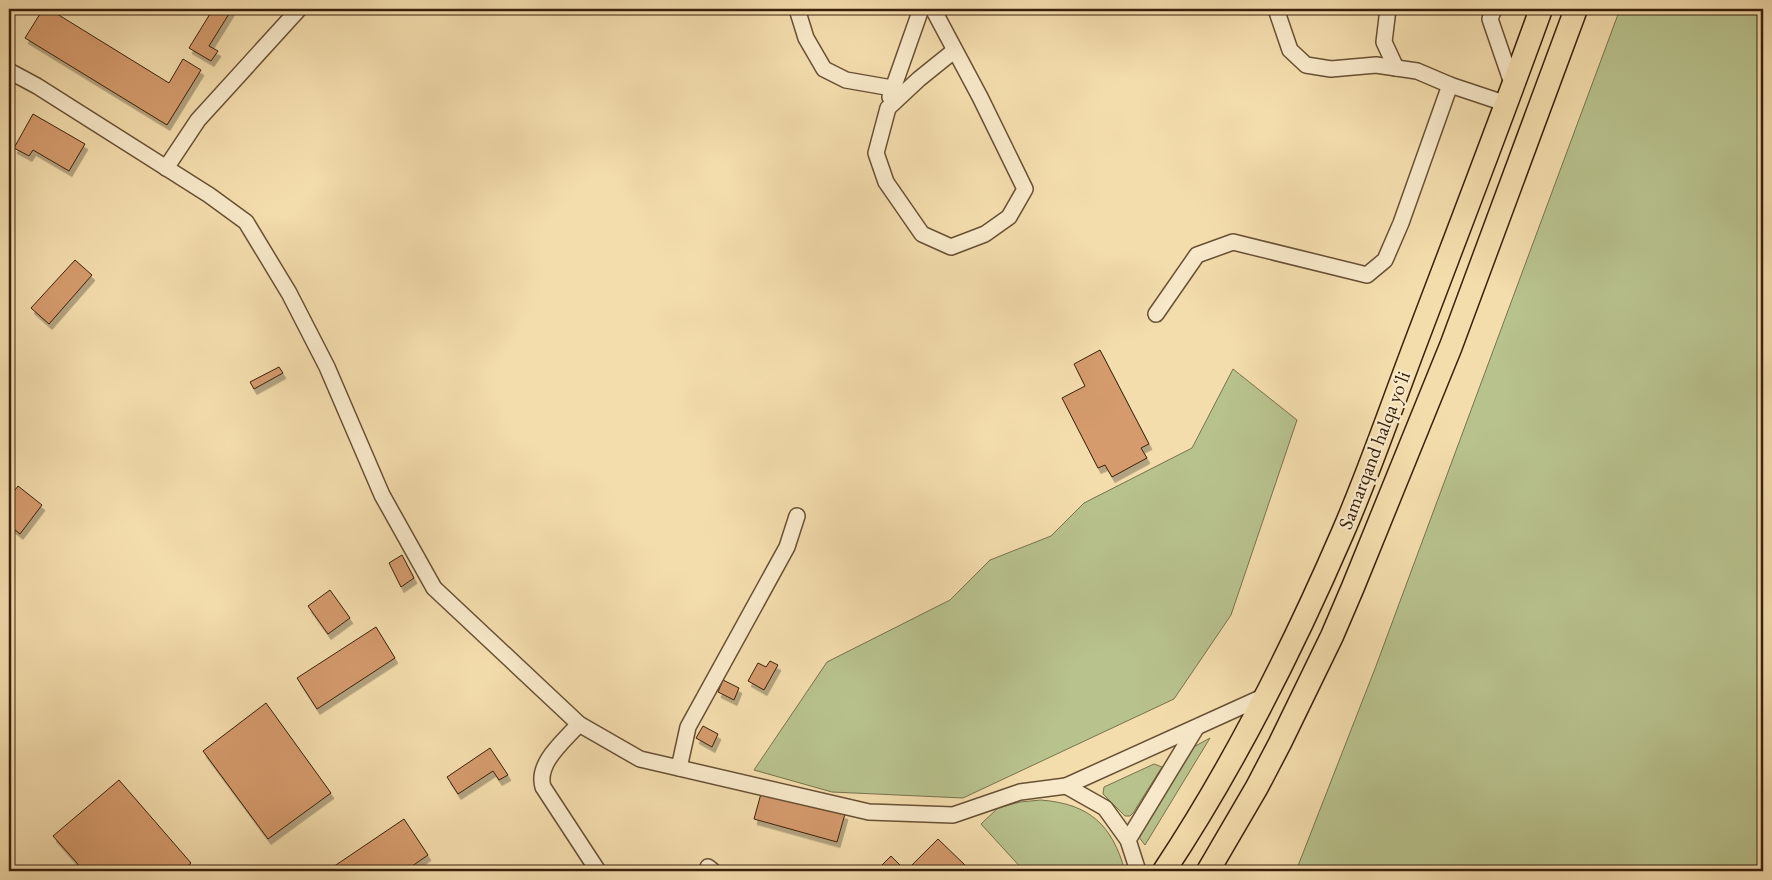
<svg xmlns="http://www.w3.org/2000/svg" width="1772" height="880" font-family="'EB Garamond',serif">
  <defs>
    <filter id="shadow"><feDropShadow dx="3" dy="5.5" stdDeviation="0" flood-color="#0004"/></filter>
  </defs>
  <rect width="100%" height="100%" fill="#f4ddad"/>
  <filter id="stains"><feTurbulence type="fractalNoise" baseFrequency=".004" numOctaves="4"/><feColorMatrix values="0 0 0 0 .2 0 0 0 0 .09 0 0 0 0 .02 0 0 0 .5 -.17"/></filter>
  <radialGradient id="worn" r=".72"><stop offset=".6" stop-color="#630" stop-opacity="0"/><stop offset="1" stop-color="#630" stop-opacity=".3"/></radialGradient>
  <!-- green -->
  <g fill="#b8c28d" stroke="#78724c">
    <polygon points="1620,9 1763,9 1763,871 1296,871 1376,666"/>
    <polygon points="1233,369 1297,420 1231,615 1174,699 963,798 832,792 754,770 827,662 950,600 990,560 1051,536 1084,503 1192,448"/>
    <polygon points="1210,738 1145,845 1138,836 1190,749"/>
    <polygon points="1154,764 1162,767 1133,813 1130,816 1125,816 1103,794 1104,787"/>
    <path d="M1041 800C1090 804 1112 825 1125 871H1024L981 824 998 808 1020 802Z"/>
  </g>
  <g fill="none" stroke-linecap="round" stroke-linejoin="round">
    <!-- stream -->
    <polyline stroke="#787c72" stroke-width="4.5" points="33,871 39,869 45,871"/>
  </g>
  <!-- building -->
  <g fill="#d59b6d" stroke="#39210c" filter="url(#shadow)">
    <polygon points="43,9 49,9 169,83 183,59 201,70 167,125 25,38"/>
    <polygon points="213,9 232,9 209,46 218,51 211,61 189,48"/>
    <polygon points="33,114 85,144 69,171 33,150 29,156 14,148"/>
    <polygon points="75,260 92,275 49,324 31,308"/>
    <polygon points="1100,350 1149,444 1141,448 1147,458 1112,477 1105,465 1098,468 1062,398 1085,386 1074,364"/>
    <polygon points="279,367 283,373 254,389 250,382"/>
    <polygon points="18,486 42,505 20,534 9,525 9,498"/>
    <polygon points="402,555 414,578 401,587 389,563"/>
    <polygon points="330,590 350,618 328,634 308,606"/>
    <polygon points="376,627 395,658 317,709 297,678"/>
    <polygon points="770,661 778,665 764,690 748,681 758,663 766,667"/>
    <polygon points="723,680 739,688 734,700 718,692"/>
    <polygon points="266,703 331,793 268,839 203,751"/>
    <polygon points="703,726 718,734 712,747 696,738"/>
    <polygon points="490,748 508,775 499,780 493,771 458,794 447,777"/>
    <polygon points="119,780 191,863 182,871 84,871 53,836"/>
    <polygon points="762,790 845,814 837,842 754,819"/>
    <polygon points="404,819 428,855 405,871 327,871"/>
    <polygon points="938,839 967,867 963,871 906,871"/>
    <polygon points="891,856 906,871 876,871"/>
  </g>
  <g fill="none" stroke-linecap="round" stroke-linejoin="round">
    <defs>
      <g id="minor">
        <polyline points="797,9 806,38 824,69 846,80 892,88"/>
        <polyline points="933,9 980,97 1025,189 1009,217 985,234 951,247 922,234 886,182 876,153 888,108 919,79 955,50"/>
        <polyline points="1276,9 1290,50 1306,65 1331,69 1376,65 1417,71 1450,85 1507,104"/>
        <polyline points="1388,9 1384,42 1396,68"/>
        <polyline points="1494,9 1490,19 1513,86"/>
        <polyline points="9,71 37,86 209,195 246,222 289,293 327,367 382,495 434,588 579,724 640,759 869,812 953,815 1020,792 1066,786 1267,695"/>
        <polyline points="890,97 921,9"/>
        <polyline points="166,168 198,120 299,9"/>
        <polyline points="1156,314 1197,255 1233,242 1367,275 1385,260 1401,223 1450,85"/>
        <path d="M579 724C564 741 536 763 543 787L598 871"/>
        <polyline points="679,768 688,727 787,547 797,516"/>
        <polyline points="1066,786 1105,808 1128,840 1138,871"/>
        <polyline points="1128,840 1196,728"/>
        <polyline points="708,867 713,871"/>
      </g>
      <g id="highway">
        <path d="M1164 871C1235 764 1292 650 1343 532 1370 470 1392 405 1416 342 1458 231 1501 120 1541 9"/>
        <polyline points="1208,871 1257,787 1280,743 1332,636 1353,587 1451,346 1576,9"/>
      </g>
    </defs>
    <!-- minor casing -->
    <use href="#minor" stroke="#685034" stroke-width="18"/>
    <!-- highway casing -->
    <use href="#highway" stroke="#39210c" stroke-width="25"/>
    <!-- minor -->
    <use href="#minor" stroke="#f8e9ca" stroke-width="15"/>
    <!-- highway -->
    <use href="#highway" stroke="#f4ddad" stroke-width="22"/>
  </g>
  <g text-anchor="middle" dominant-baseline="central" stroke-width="4.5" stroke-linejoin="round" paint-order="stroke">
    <!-- street labels -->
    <g font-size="20" fill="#39210c" stroke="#f8e9ca">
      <text transform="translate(1374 450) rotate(-69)">Samarqand halqa yoʻli</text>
    </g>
  </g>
  <!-- margin -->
  <rect width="1772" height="880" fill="none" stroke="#f4ddad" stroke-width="30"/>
  <rect x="10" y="10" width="1752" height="860" fill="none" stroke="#39210c" stroke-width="2.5"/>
  <rect x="15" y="15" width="1742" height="850" fill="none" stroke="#39210c"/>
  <rect width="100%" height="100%" filter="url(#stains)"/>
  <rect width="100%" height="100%" fill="url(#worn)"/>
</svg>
